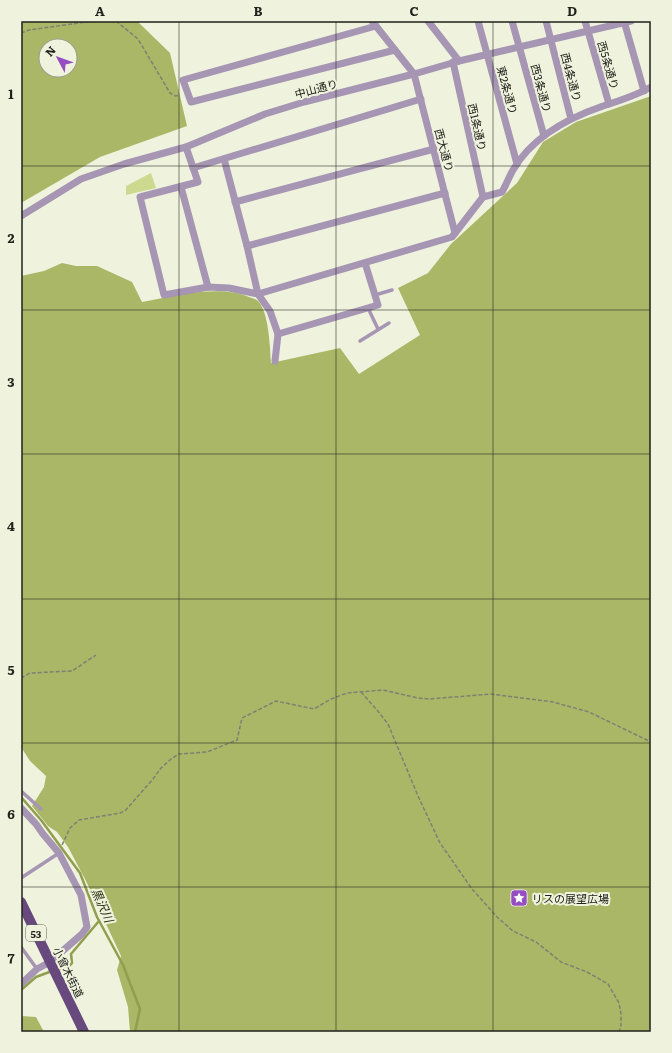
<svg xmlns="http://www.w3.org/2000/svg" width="672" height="1053" font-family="Literata,'Noto Sans JP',serif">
  <rect width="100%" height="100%" fill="#eff3de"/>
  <!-- green -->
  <polygon fill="#ccd98e" points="151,173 156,188 126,195 126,186"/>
  <!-- forest -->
  <g fill="#a9b766" fill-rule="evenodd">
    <path d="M21 21H137L170 53 187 126 100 157 21 203ZM46 46H70V70H46Z"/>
    <path d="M651 96V1032H130L128 1007 117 970 121 956 86 881 68 847 57 832 48 826 32 806 44 787 46 776 30 761 21 747V276L44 271 62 263 76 266H97L132 282 142 302C173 296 219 284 249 297 251 298 256 299 258 301 269 312 270 348 271 363L340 348 359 374 420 335 398 288 428 273 451 244 517 183 543 142 576 122Z"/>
    <polygon points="21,1016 36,1017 44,1032 21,1032"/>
  </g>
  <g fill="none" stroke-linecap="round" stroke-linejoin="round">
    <!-- stream -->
    <g stroke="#919e4e" stroke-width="2.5">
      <polyline points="21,797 41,820 80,873 97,917 123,965 140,1009 135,1032"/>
      <polyline points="57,970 69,966 72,963 71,954 99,921"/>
      <polyline points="21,990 36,977 52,971"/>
    </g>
    <!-- path -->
    <g stroke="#7e8073" stroke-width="1.5" stroke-dasharray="4 2" stroke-linecap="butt">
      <polyline points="116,21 138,39 170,93 175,96 180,95"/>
      <polyline points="21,33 29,30 93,21"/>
      <polyline points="21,678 30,673 72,671 96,655"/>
      <polyline points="361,692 377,710 388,724 418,796 440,843 472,889 497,917 513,931 536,942 561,962 587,972 608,984 619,1003 621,1014 621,1025 619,1032"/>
      <polyline points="62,845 70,828 79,820 120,813 125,811 153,779 161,768 171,759 179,754 207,752 237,740 242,718 276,701 314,709 331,699 347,693 383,690 418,698 429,699 491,694 553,702 589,712 651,742"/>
    </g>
    <!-- lane -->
    <g stroke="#a695b3" stroke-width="3.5">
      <polyline points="375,295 392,290"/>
      <polyline points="368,308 378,329"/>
      <polyline points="360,341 389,323"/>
      <polyline points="21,791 41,809"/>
      <polyline points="21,878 59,853"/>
      <polyline points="21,947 37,969"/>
    </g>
    <!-- street -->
    <g stroke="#a695b3" stroke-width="7">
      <polyline points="372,21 414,74 455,233"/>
      <polyline points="428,21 459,61"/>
      <polyline points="478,21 517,164"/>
      <polyline points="512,21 544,136"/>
      <polyline points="546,21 571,119"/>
      <polyline points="585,21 609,104"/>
      <polyline points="624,21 644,91"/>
      <polyline points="376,26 183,80 191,102 395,50"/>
      <polyline points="453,62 483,197"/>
      <polyline points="186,147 198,182 140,197 164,295 208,287 229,288 258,294 270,311 278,334 275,361"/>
      <path d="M224 159 247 246 258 294 452 237 483 197 502 192C506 185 509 177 513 170 532 137 568 118 603 106 619 101 635 96 651 87"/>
      <polyline points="193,168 421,99"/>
      <polyline points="181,187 208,287"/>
      <polyline points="235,202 434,149"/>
      <polyline points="21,216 81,179 124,164 186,147 265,114 304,102 414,74 459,61 631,21"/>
      <polyline points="247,246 445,193"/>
      <polyline points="278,334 378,305 365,263"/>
      <polyline points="21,808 36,824 43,834 59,853 81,895 87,927 82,934 50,962 37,969 21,984"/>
    </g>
    <!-- primary -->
    <polyline stroke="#68497e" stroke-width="10" points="21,902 84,1032"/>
  </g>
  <!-- grid -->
  <path fill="none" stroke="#21221b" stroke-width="1" stroke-opacity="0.55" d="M179 21V1032M336 21V1032M493 21V1032M21 166H651M21 310H651M21 454H651M21 599H651M21 743H651M21 887H651"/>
  <!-- icons -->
  <defs>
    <symbol id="sight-square" viewBox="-11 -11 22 22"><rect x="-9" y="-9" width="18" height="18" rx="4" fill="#954ec1" stroke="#eff3de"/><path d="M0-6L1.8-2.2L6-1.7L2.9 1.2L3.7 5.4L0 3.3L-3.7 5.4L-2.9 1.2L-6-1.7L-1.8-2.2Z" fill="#fff"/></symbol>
  </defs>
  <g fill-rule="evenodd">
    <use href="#sight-square" x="509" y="888" width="20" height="20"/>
  </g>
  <g text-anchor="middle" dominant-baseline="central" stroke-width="4" stroke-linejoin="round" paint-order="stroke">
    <!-- shield labels -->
    <rect fill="#eff3de" stroke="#5f6156" stroke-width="1" x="26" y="925" width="20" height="16" rx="3"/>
    <g font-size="10" font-weight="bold" fill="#21221b">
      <text x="36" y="933">53</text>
    </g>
    <!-- street labels -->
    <g font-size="11" fill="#21221b" stroke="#eff3de">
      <text transform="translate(609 65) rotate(74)">西5条通り</text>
      <text transform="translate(572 77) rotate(75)">西4条通り</text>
      <text transform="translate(316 88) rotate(-15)">中山通り</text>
      <text transform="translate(542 88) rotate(75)">西3条通り</text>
      <text transform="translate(508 90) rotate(75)">東2条通り</text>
      <text transform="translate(478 127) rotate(77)">西1条通り</text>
      <text transform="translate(445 150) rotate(75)">西大通り</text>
      <text transform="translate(69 972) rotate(64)">小曾木街道</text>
    </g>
    <!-- poi labels -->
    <g font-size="11" fill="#21221b" stroke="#eff3de" text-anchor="start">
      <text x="532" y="898">リスの展望広場</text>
    </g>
    <!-- water labels -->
    <g font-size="12" font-style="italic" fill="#2a2f0c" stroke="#eff3de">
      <text transform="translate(103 905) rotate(66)">黒沢川</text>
    </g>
  </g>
  <!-- border -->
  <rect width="672" height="1053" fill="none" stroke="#eff3de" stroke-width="44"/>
  <!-- north arrow -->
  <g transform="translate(58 58) rotate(311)"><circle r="19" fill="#eff3de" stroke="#9d9f90"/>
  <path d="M0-3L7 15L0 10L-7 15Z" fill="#954ec1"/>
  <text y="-6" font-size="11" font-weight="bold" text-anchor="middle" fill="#21221b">N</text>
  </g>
  <rect x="22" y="22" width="628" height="1009" fill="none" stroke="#21221b" stroke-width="1.5"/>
  <g font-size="13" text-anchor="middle" font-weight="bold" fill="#21221b">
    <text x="100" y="16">A</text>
    <text x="258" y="16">B</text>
    <text x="414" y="16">C</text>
    <text x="572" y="16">D</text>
    <text x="11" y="99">1</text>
    <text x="11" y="243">2</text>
    <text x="11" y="387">3</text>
    <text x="11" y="531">4</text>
    <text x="11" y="675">5</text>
    <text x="11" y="819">6</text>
    <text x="11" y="963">7</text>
  </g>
</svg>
